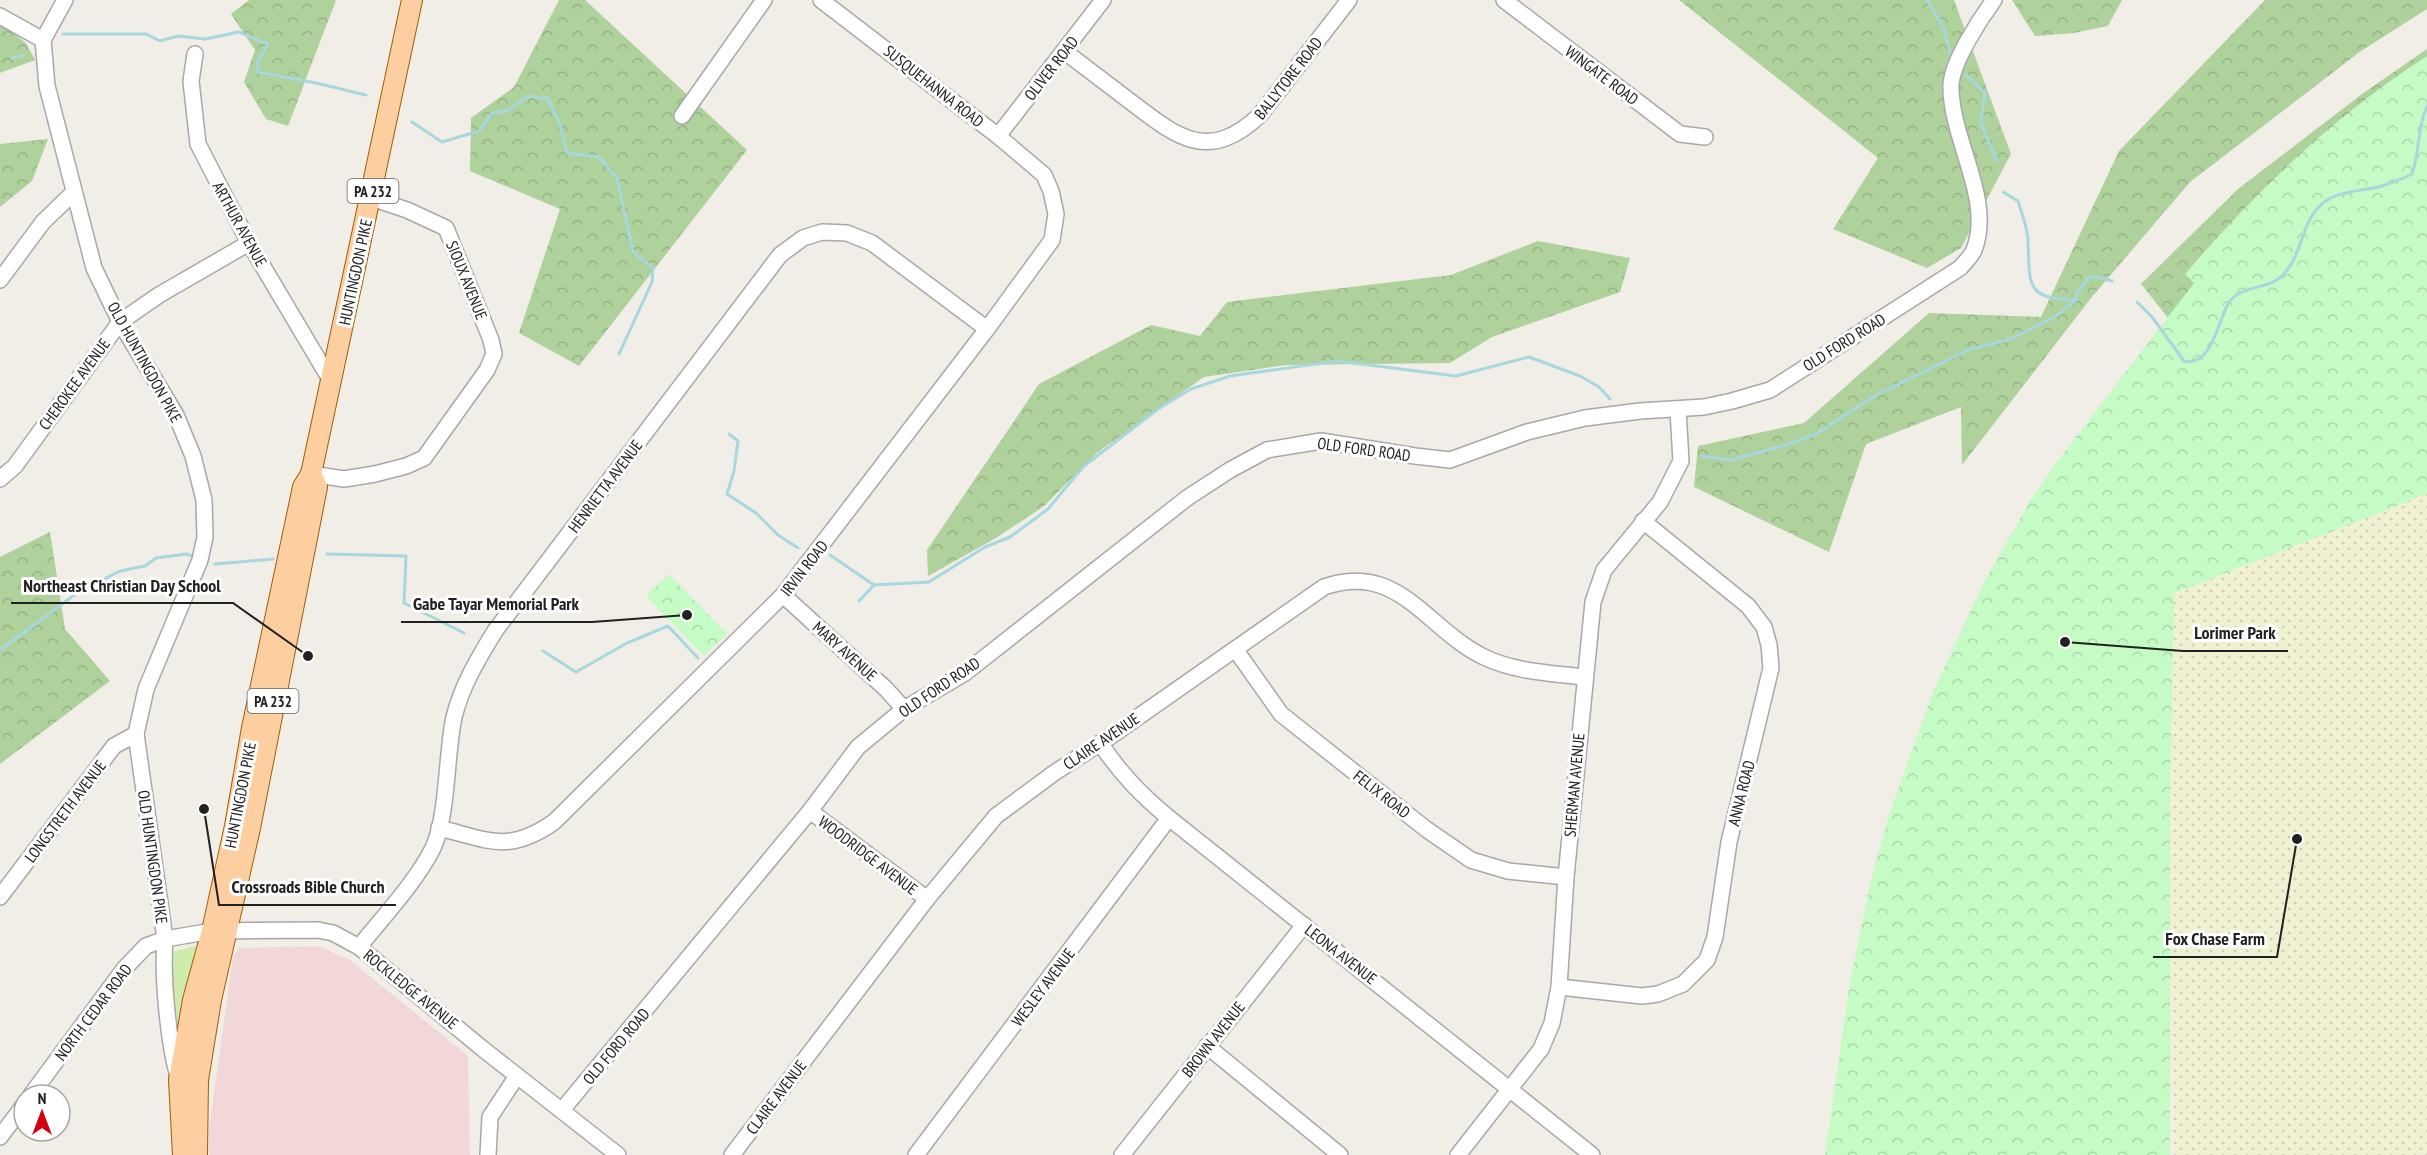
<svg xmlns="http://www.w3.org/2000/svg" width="2427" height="1155" font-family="'PT Sans Narrow',sans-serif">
  <defs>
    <pattern id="farmland-dots" width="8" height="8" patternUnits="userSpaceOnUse" patternTransform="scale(1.5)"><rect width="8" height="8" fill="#f0f0d3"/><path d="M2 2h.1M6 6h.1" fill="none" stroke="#ceceb5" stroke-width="1.8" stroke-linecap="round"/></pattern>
    <pattern id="forest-crowns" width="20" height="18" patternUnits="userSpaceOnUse" patternTransform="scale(1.5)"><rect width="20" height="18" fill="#afd19c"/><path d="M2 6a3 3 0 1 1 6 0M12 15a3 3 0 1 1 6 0" fill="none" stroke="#96b386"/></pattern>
    <pattern id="park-crowns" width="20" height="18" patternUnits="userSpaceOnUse" patternTransform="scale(1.5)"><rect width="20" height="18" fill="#c5fbc5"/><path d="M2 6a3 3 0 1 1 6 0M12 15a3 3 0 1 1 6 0" fill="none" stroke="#a9d7a9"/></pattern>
  </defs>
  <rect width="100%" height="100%" fill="#f1ede7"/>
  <!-- commercial -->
  <polygon fill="#f2d7d8" points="318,946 350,960 468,1056 470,1155 209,1155 209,1129 233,957 239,948"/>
  <!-- farmland -->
  <polygon fill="url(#farmland-dots)" points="2427,488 2427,1155 2174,1155 2163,594"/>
  <!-- grass -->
  <polygon fill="#d0ecad" points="194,946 196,947 175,1044 174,1007 168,953"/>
  <!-- forest -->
  <g fill="url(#forest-crowns)">
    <polygon points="249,0 336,0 288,126 266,119 244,82 255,50 231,14"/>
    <polygon points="559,0 585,0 747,150 579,366 519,333 560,209 470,171 471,118 514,87"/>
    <polygon points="1679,0 1954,0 2011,154 1961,248 1927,268 1833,229 1878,158"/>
    <polygon points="2012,0 2122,0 2108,26 2074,33 2035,36"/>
    <polygon points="2265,0 2427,0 2427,9 2361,51 2190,182 2091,298 1962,465 1961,407 1866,444 1829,552 1694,487 1698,446 1804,423 1929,313 2041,317 2119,151"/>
    <polygon points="0,23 26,43 35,60 0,73"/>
    <polygon points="2427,49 2427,85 2196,353 2141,284 2238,189 2362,94"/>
    <polygon points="48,139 32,181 0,207 0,144"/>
    <polygon points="1538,241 1630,258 1620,292 1492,337 1450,363 1286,365 1204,377 1098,452 1044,506 996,538 928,576 927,550 1039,384 1151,325 1200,336 1227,302 1451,275"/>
    <polygon points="50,532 65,629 110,681 0,764 0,557"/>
  </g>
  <!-- park -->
  <g fill="url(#park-crowns)">
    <path d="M2427 56V493L2392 508 2174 593 2170 802V1155H1825L1849 988 1870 884 1889 815 1933 692 1984 582 2027 506 2056 463 2194 283 2185 274C2256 191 2335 115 2427 56Z"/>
    <polygon points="669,574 727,634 704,656 646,596"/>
  </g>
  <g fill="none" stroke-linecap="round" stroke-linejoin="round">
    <!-- stream -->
    <g stroke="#a7d7df" stroke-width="3">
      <polyline points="1927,0 1944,29 1950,53"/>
      <polyline points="63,34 146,34 160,41 178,36 205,39 239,32 268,44 258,61 258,72 316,83 366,95"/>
      <polyline points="12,58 22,56"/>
      <polyline points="1966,75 1985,93 1981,123 1997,161"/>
      <polyline points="412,122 442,142 479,131 492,113 506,111 529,96 548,99 560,125 567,153 599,157 617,178 633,252 653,268 652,282 619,354"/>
      <path d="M2003 192 2018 201C2022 214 2028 229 2028 242 2030 284 2025 299 2074 300"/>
      <polyline points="2076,300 2077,292 2090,277 2099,277 2112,281"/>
      <path d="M2137 302 2152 317 2184 361C2213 368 2218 317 2230 301 2242 285 2269 290 2283 275 2303 255 2300 223 2322 204 2336 191 2361 191 2378 187 2390 184 2402 179 2412 174 2420 152 2417 127 2427 106"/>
      <polyline points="729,434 738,441 734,471 727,494 756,513 778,535 798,548"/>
      <polyline points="1702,456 1731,460 1786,445 1816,434 1878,394 1970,349 2011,339 2055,317 2076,300"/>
      <polyline points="327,554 406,556 404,603 464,633"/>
      <polyline points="830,555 874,585 929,582 985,547 1010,537 1048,509 1084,466 1158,409 1191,389 1230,376 1337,361 1456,376 1529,357 1580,376 1599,387 1610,399"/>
      <polyline points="215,564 273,559"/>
      <polyline points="859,601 874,585"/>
      <polyline points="0,650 77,593 120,571 145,566 156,558 186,554 192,556"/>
      <polyline points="543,651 576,672 627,643 668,626 698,658"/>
    </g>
    <defs>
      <g id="minor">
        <path d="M65 0 43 40 47 86 94 268 120 322 176 415 193 456 204 500 205 537 200 560 146 689 136 734 165 939C162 977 168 1040 178 1077"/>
        <polyline points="1504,0 1680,134 1705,137"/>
        <polyline points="0,16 43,40"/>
        <path d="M1064 51C1086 68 1109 85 1131 102 1178 138 1209 163 1260 115L1349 0"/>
        <polyline points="195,54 191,81 198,144 249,243 331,381"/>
        <polyline points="682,116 764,0"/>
        <polyline points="998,136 1103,0"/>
        <polyline points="0,280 43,222 74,192"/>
        <polyline points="311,474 344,479 375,474 406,466 424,458 487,370 494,354 491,340 446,228 407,210 371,198"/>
        <polyline points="0,479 15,466 120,322 159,295 249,243"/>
        <polyline points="783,595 886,689 904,709"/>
        <polyline points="1235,649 1281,714 1426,829 1471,860 1508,871 1566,877"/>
        <path d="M1100 743C1121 774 1140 794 1169 818L1592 1155"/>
        <polyline points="810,811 927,899"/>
        <path d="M439 828C489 840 508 854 554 822L783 595 987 329 1052 240 1056 214 1051 191 1044 175 998 136 821 0"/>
        <polyline points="0,897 114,746 136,734"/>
        <path d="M359 947C383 917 416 882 433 848 448 816 446 754 454 717 462 685 478 659 495 631L780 255 803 238 822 232 847 233 872 243 987 329"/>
        <polyline points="1559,987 1642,996 1658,994 1683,984 1707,960 1715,937 1729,842 1771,668 1769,645 1764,627 1748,606 1643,521"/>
        <polyline points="1207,1046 1340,1155"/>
        <polyline points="31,1095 124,969 146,946 165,939 212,931 318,930 333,933 359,947 483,1049 618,1155"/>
        <path d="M562 1110 810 811 858 747 904 709 965 673 1187 498 1230 470 1267 450 1321 441 1415 456 1450 460 1527 432 1585 418 1640 411 1704 407 1732 401 1770 390 1960 268C1964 263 1971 257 1974 250 1994 199 1950 139 1951 85 1952 62 1980 19 1994 0"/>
        <polyline points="0,1137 24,1105"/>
        <polyline points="488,1155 490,1117 517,1076"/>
        <path d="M732 1155 927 899 996 816 1054 773 1108 738 1324 587C1399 561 1426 629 1484 657 1515 672 1551 673 1584 677"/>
        <polyline points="916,1155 1169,818"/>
        <polyline points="1122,1155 1304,925"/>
        <polyline points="1458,1155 1541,1049 1552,1023 1559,987 1566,877 1593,602 1604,570 1660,502 1681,461 1678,410"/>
      </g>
      <g id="major">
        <polyline points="183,1155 179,1080 193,1000 212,931 235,826 252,728 303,487 311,474 412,0"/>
        <polyline points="197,1155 198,1080 211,1000 250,828 317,487 311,474"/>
      </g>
    </defs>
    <!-- minor casing -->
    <use href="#minor" stroke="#a8a8a8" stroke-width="18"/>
    <!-- major casing -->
    <use href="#major" stroke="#9e5e00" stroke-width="22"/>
    <!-- minor -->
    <use href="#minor" stroke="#fff" stroke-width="15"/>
    <!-- major -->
    <use href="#major" stroke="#fdcea0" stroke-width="20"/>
  </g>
  <g text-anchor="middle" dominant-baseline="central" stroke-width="6" stroke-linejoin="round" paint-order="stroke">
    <!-- shield labels -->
    <g fill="#fff" stroke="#646464" stroke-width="1.5">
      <rect x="347.5" y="179" width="51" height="24" rx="4.5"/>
      <rect x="247.5" y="689" width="51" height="24" rx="4.5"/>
    </g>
    <g font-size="15" font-weight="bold" fill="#212121">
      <text x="373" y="191">PA 232</text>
      <text x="273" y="701">PA 232</text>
    </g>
    <!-- street labels -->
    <g font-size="16" fill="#212121" stroke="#fff">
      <text transform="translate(1051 68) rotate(-52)">OLIVER ROAD</text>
      <text transform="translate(1602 75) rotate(37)">WINGATE ROAD</text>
      <text transform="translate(1288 78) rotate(-52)">BALLYTORE ROAD</text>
      <text transform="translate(934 86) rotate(38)">SUSQUEHANNA ROAD</text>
      <text transform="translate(240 224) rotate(61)">ARTHUR AVENUE</text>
      <text transform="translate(355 272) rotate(-78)">HUNTINGDON PIKE</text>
      <text transform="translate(467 280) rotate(68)">SIOUX AVENUE</text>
      <text transform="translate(1844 342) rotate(-32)">OLD FORD ROAD</text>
      <text transform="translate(145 362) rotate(61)">OLD HUNTINGDON PIKE</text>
      <text transform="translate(74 384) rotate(-54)">CHEROKEE AVENUE</text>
      <text transform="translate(1364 449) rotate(8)">OLD FORD ROAD</text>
      <text transform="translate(605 486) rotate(-53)">HENRIETTA AVENUE</text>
      <text transform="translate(804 568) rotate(-52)">IRVIN ROAD</text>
      <text transform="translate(845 651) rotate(42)">MARY AVENUE</text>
      <text transform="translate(939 687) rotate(-34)">OLD FORD ROAD</text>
      <text transform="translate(1101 741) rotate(-34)">CLAIRE AVENUE</text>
      <text transform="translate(1574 785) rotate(-85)">SHERMAN AVENUE</text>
      <text transform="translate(1741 793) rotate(-76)">ANNA ROAD</text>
      <text transform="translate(1382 794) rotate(38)">FELIX ROAD</text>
      <text transform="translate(240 795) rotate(-79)">HUNTINGDON PIKE</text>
      <text transform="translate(65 811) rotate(-53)">LONGSTRETH AVENUE</text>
      <text transform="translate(868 855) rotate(37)">WOODRIDGE AVENUE</text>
      <text transform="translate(153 857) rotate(82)">OLD HUNTINGDON PIKE</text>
      <text transform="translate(1341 954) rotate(38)">LEONA AVENUE</text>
      <text transform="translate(1043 987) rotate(-53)">WESLEY AVENUE</text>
      <text transform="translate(411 989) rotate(39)">ROCKLEDGE AVENUE</text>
      <text transform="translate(93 1012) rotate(-53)">NORTH CEDAR ROAD</text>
      <text transform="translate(1213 1039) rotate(-52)">BROWN AVENUE</text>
      <text transform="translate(616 1046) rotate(-50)">OLD FORD ROAD</text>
      <text transform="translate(776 1097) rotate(-53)">CLAIRE AVENUE</text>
    </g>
  </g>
  <!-- callouts -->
  <path fill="none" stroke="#212121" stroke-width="2" d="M308 656L233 603H11M687 615L592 622H401M2065 642L2183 651H2288M204 809L219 905H396M2297 839L2277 957H2153"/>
  <g fill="#212121" stroke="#fff" stroke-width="2">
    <circle cx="308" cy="656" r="6"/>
    <circle cx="687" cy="615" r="6"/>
    <circle cx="2065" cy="642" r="6"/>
    <circle cx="204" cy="809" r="6"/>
    <circle cx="2297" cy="839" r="6"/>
  </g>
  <g font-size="18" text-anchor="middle" font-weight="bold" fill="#212121" stroke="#fff" stroke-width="6" stroke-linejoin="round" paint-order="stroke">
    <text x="122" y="592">Northeast Christian Day School</text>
    <text x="496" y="610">Gabe Tayar Memorial Park</text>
    <text x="2235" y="639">Lorimer Park</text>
    <text x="308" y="893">Crossroads Bible Church</text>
    <text x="2215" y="945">Fox Chase Farm</text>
  </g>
  <!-- north arrow -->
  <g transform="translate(42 1113)"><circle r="28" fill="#ffffff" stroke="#a6a6a6" stroke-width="1.5"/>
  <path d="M0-4.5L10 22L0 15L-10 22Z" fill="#d2000f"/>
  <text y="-9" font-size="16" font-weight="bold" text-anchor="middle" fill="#212121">N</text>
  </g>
</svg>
